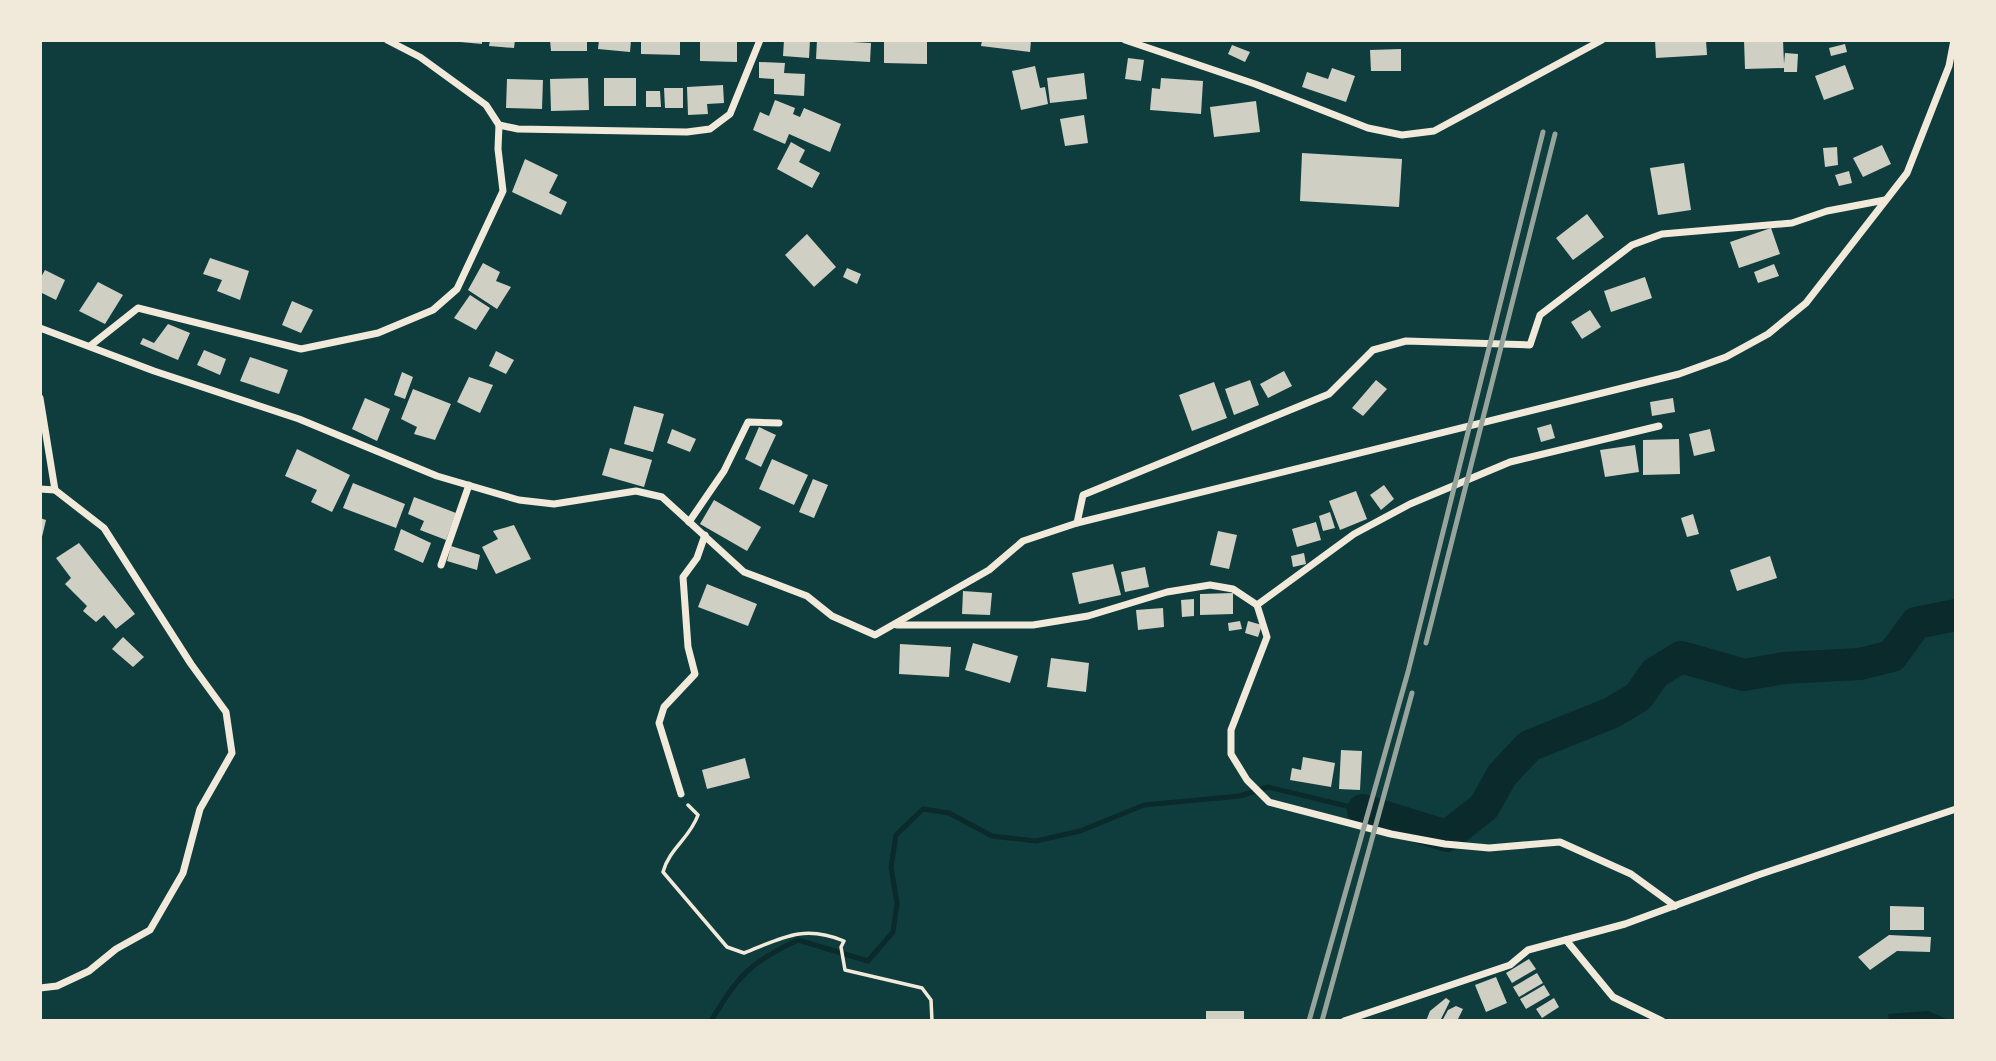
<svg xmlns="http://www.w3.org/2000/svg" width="1996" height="1061" font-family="'Varela Round',sans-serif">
  <rect width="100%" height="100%" fill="#0f3d3e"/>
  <!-- water -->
  <polygon fill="#0a2a2b" points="1928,1011 1951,1021 1889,1021 1888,1014"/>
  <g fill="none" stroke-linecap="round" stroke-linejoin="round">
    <!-- stream -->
    <path stroke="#0a2a2b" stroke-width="5" d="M711 1021C739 975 749 963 798 940L868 961 893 932 897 903 891 867 896 835 923 809 949 813 992 836 1036 841 1080 831 1144 805 1240 796 1268 787 1363 810"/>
    <!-- river -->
    <polyline stroke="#0a2a2b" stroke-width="32" points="1363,810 1447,836 1484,807 1502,775 1529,746 1611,713 1638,697 1655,673 1681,657 1744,675 1784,668 1860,664 1892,656 1916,623 1956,615"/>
  </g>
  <!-- building -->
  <g fill="#cfcfc3">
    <polygon points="460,40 482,40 482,44 460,42"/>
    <polygon points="490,40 515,40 514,48 489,46"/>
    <polygon points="550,40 587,40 587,51 551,51"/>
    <polygon points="599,40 631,40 630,52 598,49"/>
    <polygon points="641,40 680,40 680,55 641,54"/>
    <polygon points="700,40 737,40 737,62 700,61"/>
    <polygon points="784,40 810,40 809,58 783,56"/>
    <polygon points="817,40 871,43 870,62 816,59"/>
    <polygon points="884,40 927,40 927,64 884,63"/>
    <polygon points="982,40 1031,40 1030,52 981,46"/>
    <polygon points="1655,40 1706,40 1707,55 1656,58"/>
    <polygon points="1744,40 1783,40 1784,64 1785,53 1798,54 1797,72 1784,72 1784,68 1745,69"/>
    <polygon points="1845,44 1847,52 1831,56 1829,48"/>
    <polygon points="1232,45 1250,52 1245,62 1228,54"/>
    <polygon points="1401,49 1401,71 1371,71 1370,50"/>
    <polygon points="1128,58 1144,60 1141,81 1125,79"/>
    <polygon points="759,62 785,63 784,73 805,74 804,96 774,94 774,79 759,78"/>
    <polygon points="1845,65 1854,89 1824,100 1815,76"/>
    <polygon points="1035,66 1040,88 1045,87 1048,104 1021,110 1012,71"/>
    <polygon points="1332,68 1355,76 1346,102 1302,87 1307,72 1328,79"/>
    <polygon points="1084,73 1087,99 1050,103 1047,78"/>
    <polygon points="588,78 589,110 551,111 550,79"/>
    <rect x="604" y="78" width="32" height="28"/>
    <polygon points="1161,78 1203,81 1201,114 1150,110 1152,88 1160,89"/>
    <polygon points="507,79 543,80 542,109 506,108"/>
    <polygon points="723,85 724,103 707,104 708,114 688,115 687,87"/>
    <polygon points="664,88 683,88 683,108 665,108"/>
    <polygon points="646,91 660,91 661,107 646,107"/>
    <polygon points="775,100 795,108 793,114 800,117 804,108 841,124 830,152 789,134 785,144 753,130 760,112 769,116"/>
    <polygon points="1256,101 1260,132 1214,137 1210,107"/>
    <polygon points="1084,115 1088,143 1065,146 1060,119"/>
    <polygon points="791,142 805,150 799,162 820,173 812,188 777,169"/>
    <polygon points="1882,145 1891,164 1863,177 1853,158"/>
    <polygon points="1837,147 1838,165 1825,167 1823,148"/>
    <polygon points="1302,153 1402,159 1399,207 1300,201"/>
    <polygon points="525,159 558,175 549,193 567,202 561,215 512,192"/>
    <polygon points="1684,163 1691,210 1658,215 1650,168"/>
    <polygon points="1849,171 1852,183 1839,186 1835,175"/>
    <polygon points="1587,214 1604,237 1573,260 1556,238"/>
    <polygon points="1771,228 1780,254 1739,268 1730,242"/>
    <polygon points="807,234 836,267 814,287 785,255"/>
    <polygon points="210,258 249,271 240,300 217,291 222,280 203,274"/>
    <polygon points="483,263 500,272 496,281 511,287 497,309 468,290"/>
    <polygon points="1774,264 1779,276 1758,283 1754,272"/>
    <polygon points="847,268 861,274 857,284 843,277"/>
    <polygon points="45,270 65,280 56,300 40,292 40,279"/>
    <polygon points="1645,277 1652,298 1611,312 1604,291"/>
    <polygon points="98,282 123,295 105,324 79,311"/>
    <polygon points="470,295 490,308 476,330 454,318"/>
    <polygon points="292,301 313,310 301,333 282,325"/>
    <polygon points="1590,310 1601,327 1582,339 1571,322"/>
    <polygon points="168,324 190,333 178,360 140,344 143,338 154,343"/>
    <polygon points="204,350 226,359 220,375 197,365"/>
    <polygon points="496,351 514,360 506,374 489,366"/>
    <polygon points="250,357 288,370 279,394 240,381"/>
    <polygon points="1284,371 1292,386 1268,398 1260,384"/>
    <polygon points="402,372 413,377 405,399 394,395"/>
    <polygon points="469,377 493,385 480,413 457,402"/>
    <polygon points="1250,380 1259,405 1234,415 1225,389"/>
    <polygon points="1376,380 1387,389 1363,416 1352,408"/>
    <polygon points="1214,382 1227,418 1192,431 1179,395"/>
    <polygon points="413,389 451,404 435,440 414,434 417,427 401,419"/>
    <polygon points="365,398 390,409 377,441 352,429"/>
    <polygon points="1673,398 1675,412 1652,416 1650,402"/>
    <polygon points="634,406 664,414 653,452 624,444"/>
    <polygon points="1551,424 1555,438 1541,442 1537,428"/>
    <polygon points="759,427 776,435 761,467 745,459"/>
    <polygon points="672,429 696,439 690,452 667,443"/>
    <polygon points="1710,429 1715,451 1694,456 1689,434"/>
    <polygon points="1679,439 1680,474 1643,475 1643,440"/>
    <polygon points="1635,445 1639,472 1605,477 1600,450"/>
    <polygon points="610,448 652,460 644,487 602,475"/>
    <polygon points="297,449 350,475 332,512 311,502 317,490 285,476"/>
    <polygon points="772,459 808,475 794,505 759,489"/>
    <polygon points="813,479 828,485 814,518 799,512"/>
    <polygon points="353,483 405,504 396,528 343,508"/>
    <polygon points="1384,485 1394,499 1381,510 1370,495"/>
    <polygon points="1356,491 1367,519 1340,530 1329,501"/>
    <polygon points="414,497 456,513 446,540 420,530 424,521 408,514"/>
    <polygon points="714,500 761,527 747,551 700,524"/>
    <polygon points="1330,512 1335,528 1323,531 1319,516"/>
    <polygon points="1693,514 1699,534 1687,537 1681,518"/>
    <polygon points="40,518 46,520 41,541 40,541"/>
    <polygon points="1316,522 1321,540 1297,547 1292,529"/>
    <polygon points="514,525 531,559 496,574 482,547 498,539 493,531"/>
    <polygon points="401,529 431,543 423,563 394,550"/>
    <polygon points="1218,531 1237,535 1229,569 1210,565"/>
    <polygon points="79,543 135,614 116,629 104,615 96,622 83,611 87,606 65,584 71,578 56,558"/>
    <polygon points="451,546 480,555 477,570 447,561"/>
    <polygon points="1304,553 1306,564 1293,567 1291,556"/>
    <polygon points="1770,556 1777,578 1737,591 1730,570"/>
    <polygon points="1113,564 1121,595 1079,604 1072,573"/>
    <polygon points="1145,567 1149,587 1125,592 1121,572"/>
    <polygon points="707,584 757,604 748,626 698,607"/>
    <polygon points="963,591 992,593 990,615 962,614"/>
    <polygon points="1233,593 1233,614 1200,615 1200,594"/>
    <polygon points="1194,599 1194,616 1182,617 1181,600"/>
    <polygon points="1163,608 1164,627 1138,630 1136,610"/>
    <polygon points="1240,621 1242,629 1229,631 1228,623"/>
    <polygon points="1248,621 1262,625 1258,637 1245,633"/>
    <polygon points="123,637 144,657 133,667 112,649"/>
    <polygon points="973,643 1018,656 1010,683 965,670"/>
    <polygon points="900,644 951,647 949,677 899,674"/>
    <polygon points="1051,658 1089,663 1086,692 1047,687"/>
    <polygon points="1341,750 1362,751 1360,790 1339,789"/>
    <polygon points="1303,757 1335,763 1331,787 1290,780 1292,768 1301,770"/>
    <polygon points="745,758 750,778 707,789 702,770"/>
    <polygon points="1890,906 1924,907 1924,930 1890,930"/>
    <polygon points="1889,935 1931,937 1930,952 1897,951 1870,970 1858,957"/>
    <polygon points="1529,959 1536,969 1512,983 1506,973"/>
    <polygon points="1537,973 1543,983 1519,997 1513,987"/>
    <polygon points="1496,977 1507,1003 1486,1012 1475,985"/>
    <polygon points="1544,985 1550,995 1526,1009 1520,999"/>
    <polygon points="1446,998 1450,1001 1440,1021 1426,1021 1430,1011"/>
    <polygon points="1554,998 1559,1007 1542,1018 1536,1009"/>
    <polygon points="1456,1006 1463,1009 1457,1021 1442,1021 1448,1010"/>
    <rect x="1206" y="1011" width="38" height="10"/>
  </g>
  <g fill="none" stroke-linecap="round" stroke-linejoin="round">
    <!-- path -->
    <path stroke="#f1e9da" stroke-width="3.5" d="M688 805 698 815C690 838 669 849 663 872L727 947 744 953C782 938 803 924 844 941L841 947 845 970 922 988 931 1000 932 1021"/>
    <!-- minor -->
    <g stroke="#f1e9da" stroke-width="7">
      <polyline points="1125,40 1255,84 1368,128 1402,135 1434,131 1602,40"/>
      <polyline points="499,125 518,129 687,132 710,129 730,114 760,40"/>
      <polyline points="40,328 154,371 299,419 437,476 519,500 554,504 636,491 662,497 744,572 807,596 832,616 875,635 989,570 1023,541 1077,523 1679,374 1726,357 1768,334 1806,303 1907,173 1949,66 1954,40"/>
      <polyline points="90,346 138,308 301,349 378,333 433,310 457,289 503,191 498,149 499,125 486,105 420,57 387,40"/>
      <polyline points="40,398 55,490 104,528 191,664 226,712 232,753 200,809 183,873 150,930 116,949 89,971 57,986 40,988"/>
      <polyline points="40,489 55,490"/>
      <polyline points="689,522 724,471 748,422 779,423"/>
      <polyline points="1077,523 1083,495 1329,394 1373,350 1406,341 1530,345 1540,315 1632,245 1662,234 1792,223 1827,211 1885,200"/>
      <polyline points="441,565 469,485"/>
      <polyline points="1257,605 1354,534 1410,504 1510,462 1659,426"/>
      <polyline points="897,625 1033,625 1088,616 1167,592 1210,585 1233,589 1257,605 1267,637 1231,730 1231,754 1247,780 1269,802 1391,834 1445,844 1489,848 1560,842 1631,874 1675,906"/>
      <polyline points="681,794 659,723 664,707 695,674 688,647 683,577 697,558 705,535"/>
      <polyline points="1566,940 1613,997 1662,1021"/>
      <polyline points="1344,1021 1510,965 1528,950 1625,924 1758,875 1956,809"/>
    </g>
    <!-- rail -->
    <g stroke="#97a49c" stroke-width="5">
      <polyline points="1426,643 1555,134"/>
      <polyline points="1309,1021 1408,672 1543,132"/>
      <polyline points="1322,1021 1412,693"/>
    </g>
  </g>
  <!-- border -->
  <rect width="1996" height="1061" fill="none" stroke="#f1e9da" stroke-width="84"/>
</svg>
